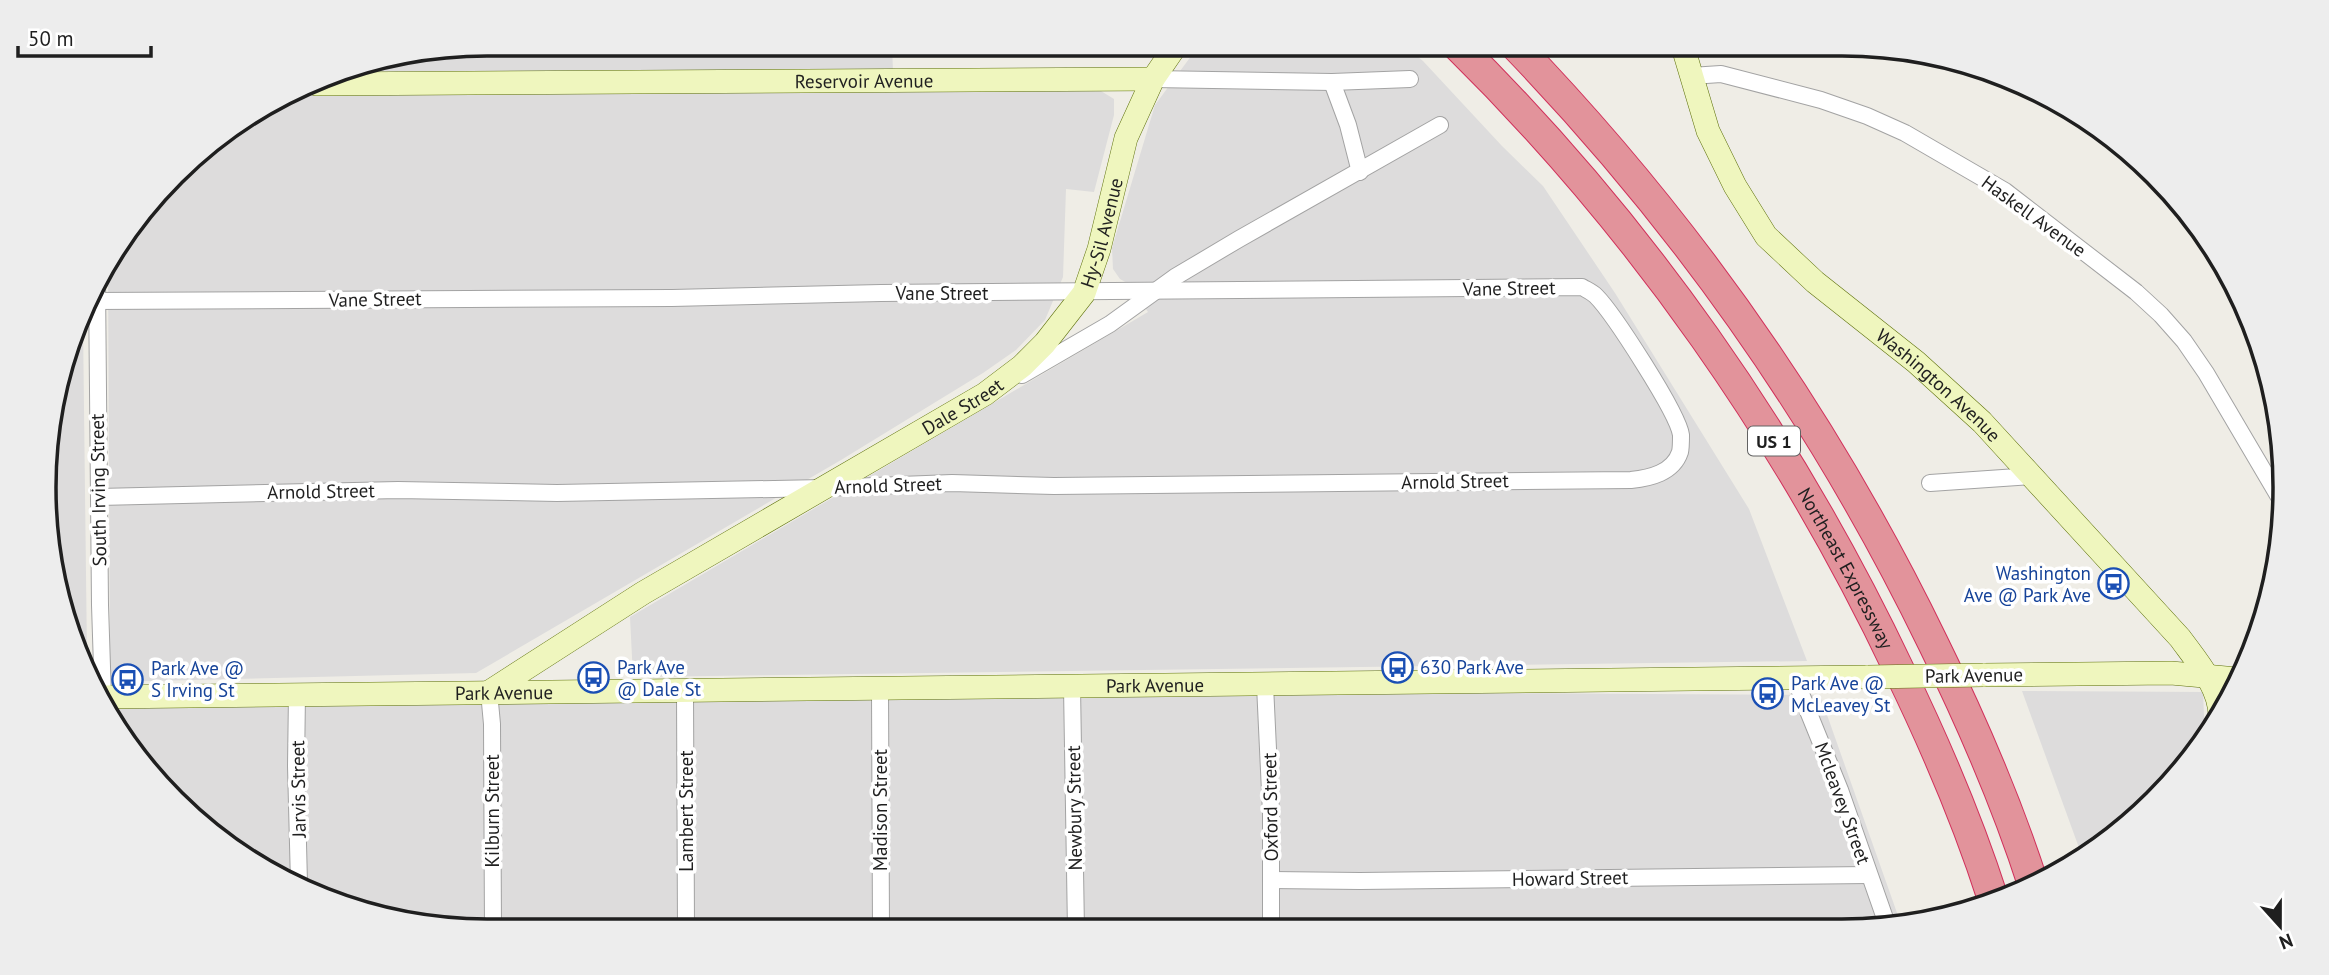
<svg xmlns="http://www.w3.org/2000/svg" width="2329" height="975" font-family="'PT Sans',sans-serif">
  <rect width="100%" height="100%" fill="#efede6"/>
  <!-- residential -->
  <g fill="#dddcdc">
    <polygon points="488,44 892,44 893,72 338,71 344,67"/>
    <polygon points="1200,44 1402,44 1423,61 1502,146 1543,186 1615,293 1749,509 1807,661 633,677 630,617 1148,312 1129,284 1120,279 1113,269 1112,248 1155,105"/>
    <polygon points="1096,88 1114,99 1114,115 1094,192 1066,189 1063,277 1045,320 1016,350 983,373 841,460 476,673 110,682 108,260 195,154 298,95"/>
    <polygon points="83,325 87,657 52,574 48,429"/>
    <polygon points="2022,691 2203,692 2205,740 2134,821 2082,856"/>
    <polygon points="1477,693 1820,695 1902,927 488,931 345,908 218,840 118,734 108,708"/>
  </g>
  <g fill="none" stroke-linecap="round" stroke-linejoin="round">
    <defs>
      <g id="street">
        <polyline points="1691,76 1721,74 1821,100 1867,116 1905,133 2005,191 2136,292 2161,315 2184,341 2206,373 2279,497"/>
        <polyline points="1153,79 1332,82 1410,79"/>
        <polyline points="1332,82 1348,125 1360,172"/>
        <polyline points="97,283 100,605 103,698"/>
        <path d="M91 301 672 298 881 293 1582 287C1587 290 1592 292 1596 296 1613 313 1678 413 1681 435 1681 439 1681 448 1680 452 1673 473 1650 478 1631 480L1054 486 952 483 823 488 557 493 398 490 99 497"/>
        <polyline points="1022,375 1110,324 1175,277 1239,239 1440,125"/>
        <polyline points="1930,483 2032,476"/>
        <polyline points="1795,679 1840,790 1888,927"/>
        <polyline points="1265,685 1271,813 1271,929"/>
        <polyline points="1072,687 1076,930"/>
        <polyline points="880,689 881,930"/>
        <polyline points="685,691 686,931"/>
        <polyline points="489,692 492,724 493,931"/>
        <polyline points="297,694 296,766 299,883"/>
        <polyline points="1271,880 1360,881 1869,875"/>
      </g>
      <g id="secondary">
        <path id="s1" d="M1682 44 1708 131 1735 186 1766 236 1815 282 1916 362 1982 422 2180 638C2196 660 2220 687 2220 716"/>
        <path id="s2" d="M316 84 1153 79"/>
        <polyline points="1983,675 2171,673 2237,679"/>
        <path id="s3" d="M489 692 643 593 985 394 1022 366 1045 343 1084 293 1099 249 1126 138 1153 79 1177 44"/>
        <path id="s4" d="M103 697 1868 677"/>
      </g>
      <g id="highway">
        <path id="s5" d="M1456 44C1639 224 1789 438 1899 670 1935 744 1968 821 1993 899"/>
        <path d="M1514 44C1684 220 1826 422 1933 643 1972 722 2007 803 2034 887"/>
      </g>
    </defs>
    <!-- street casing -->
    <use href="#street" stroke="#a3a3a3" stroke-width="18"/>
    <!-- secondary casing -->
    <use href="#secondary" stroke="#5e710b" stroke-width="24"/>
    <!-- highway casing -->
    <use href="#highway" stroke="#d1305b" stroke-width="32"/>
    <!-- street -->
    <use href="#street" stroke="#fff" stroke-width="16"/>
    <!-- secondary -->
    <use href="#secondary" stroke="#eff6be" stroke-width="23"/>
    <!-- highway -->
    <use href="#highway" stroke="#e2939b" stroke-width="30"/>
    <defs>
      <polyline id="secondary-bridge" points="1868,677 1983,675"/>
    </defs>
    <!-- secondary-bridge casing -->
    <use href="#secondary-bridge" stroke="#5e710b" stroke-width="24" stroke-linecap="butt"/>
    <!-- secondary-bridge -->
    <use href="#secondary-bridge" stroke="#eff6be" stroke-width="23"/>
  </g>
  <!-- icons -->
  <defs>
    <symbol id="bus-ring" viewBox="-11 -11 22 22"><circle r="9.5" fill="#fff" stroke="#1a4fb4" stroke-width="1.5"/><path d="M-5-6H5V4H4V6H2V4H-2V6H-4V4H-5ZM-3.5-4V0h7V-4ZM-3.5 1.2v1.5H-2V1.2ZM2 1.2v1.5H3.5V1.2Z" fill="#1a4fb4"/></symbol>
  </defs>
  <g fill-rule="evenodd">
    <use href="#bus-ring" x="2096" y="566" width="35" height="35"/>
    <use href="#bus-ring" x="1380" y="650" width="35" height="35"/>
    <use href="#bus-ring" x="576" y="660" width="35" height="35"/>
    <use href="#bus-ring" x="110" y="662" width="35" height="35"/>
    <use href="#bus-ring" x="1750" y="676" width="35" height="35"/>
  </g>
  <g text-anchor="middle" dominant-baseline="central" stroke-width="7" stroke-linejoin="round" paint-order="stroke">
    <!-- shield labels -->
    <rect fill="#fff" stroke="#626262" stroke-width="2" x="1748" y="426.5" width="52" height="29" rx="5"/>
    <g font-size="18" font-weight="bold" fill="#1f1f1f">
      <text x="1774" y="441">US 1</text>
    </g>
    <!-- street labels -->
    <g font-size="19" fill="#1f1f1f" stroke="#fff">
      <text stroke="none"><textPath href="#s2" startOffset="548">Reservoir Avenue</textPath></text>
      <text transform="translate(2034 216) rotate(36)">Haskell Avenue</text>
      <text stroke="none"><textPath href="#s3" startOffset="784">Hy-Sil Avenue</textPath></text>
      <text transform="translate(1509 288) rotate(-1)">Vane Street</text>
      <text x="942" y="293">Vane Street</text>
      <text transform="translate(375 299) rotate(-1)">Vane Street</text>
      <text stroke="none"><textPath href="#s1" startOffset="439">Washington Avenue</textPath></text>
      <text stroke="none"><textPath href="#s3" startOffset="553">Dale Street</textPath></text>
      <text transform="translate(1455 481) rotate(-1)">Arnold Street</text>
      <text transform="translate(888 485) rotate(-2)">Arnold Street</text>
      <text transform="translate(98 490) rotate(-91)">South Irving Street</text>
      <text transform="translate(321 491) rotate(-1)">Arnold Street</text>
      <text stroke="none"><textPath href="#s5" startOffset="656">Northeast Expressway</textPath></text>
      <text transform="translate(1974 675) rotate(-1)">Park Avenue</text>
      <text stroke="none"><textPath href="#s4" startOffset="1052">Park Avenue</textPath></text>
      <text stroke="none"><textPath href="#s4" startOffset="401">Park Avenue</textPath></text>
      <text transform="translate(298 789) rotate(-91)">Jarvis Street</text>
      <text transform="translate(1843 803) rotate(70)">Mcleavey Street</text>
      <text transform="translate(1270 807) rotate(-91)">Oxford Street</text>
      <text transform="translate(1074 808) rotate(-91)">Newbury Street</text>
      <text transform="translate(880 810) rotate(-90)">Madison Street</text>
      <text transform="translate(492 811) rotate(-90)">Kilburn Street</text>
      <text transform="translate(686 811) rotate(-90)">Lambert Street</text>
      <text transform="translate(1570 878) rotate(-1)">Howard Street</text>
    </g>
    <!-- transit labels -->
    <g font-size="19" fill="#164399" stroke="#fff" text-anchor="start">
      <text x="2091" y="573" text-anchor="end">Washington<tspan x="2091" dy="22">Ave @ Park Ave</tspan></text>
      <text x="617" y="667">Park Ave<tspan x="617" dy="22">@ Dale St</tspan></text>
      <text x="1420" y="667">630 Park Ave</text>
      <text x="151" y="668">Park Ave @<tspan x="151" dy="22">S Irving St</tspan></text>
      <text x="1791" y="683">Park Ave @<tspan x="1791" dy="22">McLeavey St</tspan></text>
    </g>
  </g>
  <!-- crop -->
  <path d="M0 0H2329V975H0ZM487 56H1842A431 431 0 0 1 2273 487V488A431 431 0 0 1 1842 919H487A431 431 0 0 1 56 488V487A431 431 0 0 1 487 56Z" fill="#ededed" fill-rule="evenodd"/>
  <path fill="none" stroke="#1f1f1f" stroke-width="3.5" d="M487 56H1842A431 431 0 0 1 2273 487V488A431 431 0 0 1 1842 919H487A431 431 0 0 1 56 488V487A431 431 0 0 1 487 56Z"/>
  <!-- north arrow -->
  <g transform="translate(2280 926) rotate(159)" stroke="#ffffff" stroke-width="5" paint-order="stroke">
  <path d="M0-5L12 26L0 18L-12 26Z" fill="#1f1f1f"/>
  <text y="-10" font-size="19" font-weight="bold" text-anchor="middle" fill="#1f1f1f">N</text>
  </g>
  <!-- scale -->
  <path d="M18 46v10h133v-10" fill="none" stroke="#1f1f1f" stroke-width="3.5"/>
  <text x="28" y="46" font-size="21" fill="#1f1f1f" stroke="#ffffff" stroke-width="5" paint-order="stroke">50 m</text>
</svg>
